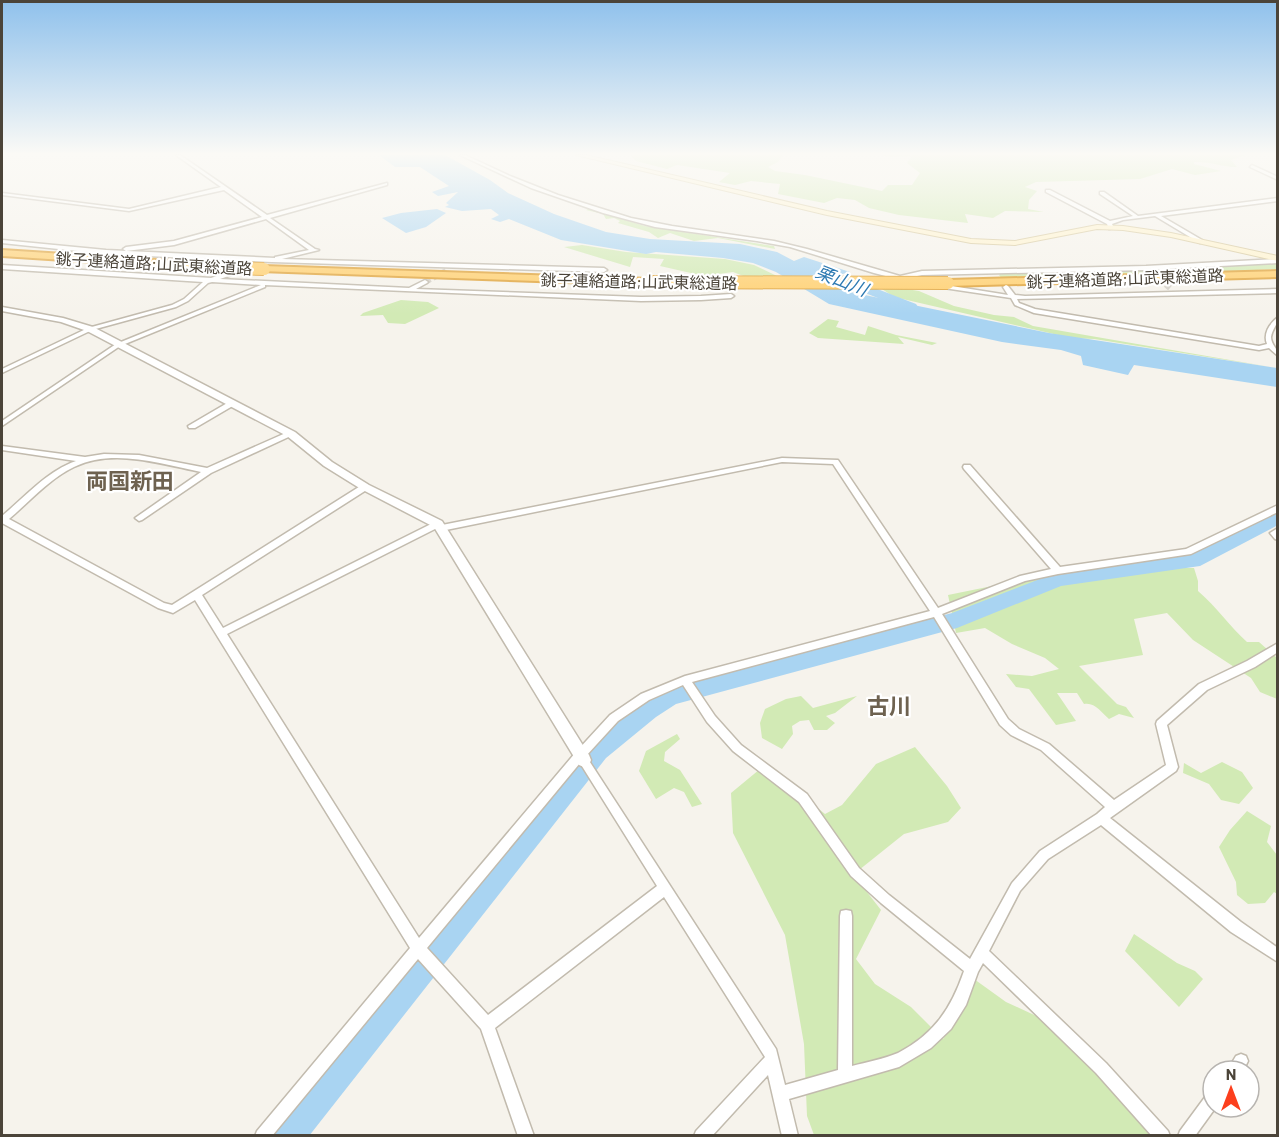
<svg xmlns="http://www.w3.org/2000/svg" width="1279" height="1137" font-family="Barlow,'Noto Sans JP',sans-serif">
  <rect width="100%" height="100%" fill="#f6f3ec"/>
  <!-- green -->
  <g fill="#d2eab5">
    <path d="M630 155H783L778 162 768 167 775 171 805 175 882 191 888 185H912L920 173 907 163 912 156 891 157 879 155H1246L1231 160 1237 167C1222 167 1209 161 1194 162V164L1221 171 1195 175 1172 169 1140 179 1036 182 1025 187 1037 191 1029 200 1028 209 1044 212 1005 211 993 218 965 214 968 223 899 215 869 208 855 200 837 198 824 203 778 194 780 184 751 181 735 185 719 182 730 173 677 165 667 169 636 161Z"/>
    <polygon points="588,209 645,226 774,246 775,249 718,238 694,241 670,233 658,238 649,232 618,223 620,221 614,218 606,219 603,214 586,210"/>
    <polygon points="582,245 626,252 725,259 754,265 779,277 746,277 733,272 704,276 660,266 664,259 633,257 630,267 564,247"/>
    <polygon points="1277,262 1277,269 1158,275 1155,273 1162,268"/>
    <polygon points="1137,269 1151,275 1002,279 999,275 1002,272"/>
    <polygon points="888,286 919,291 954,306 994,315 1014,317 1033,326 1277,368 1094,339 1071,338 894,297 879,287"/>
    <polygon points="401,300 428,302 439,308 405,324 388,323 383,315 360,316 363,313"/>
    <polygon points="828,319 839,321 836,327 865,335 868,326 896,335 937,343 932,345 898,337 904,344 818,338 809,333"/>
    <path d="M1153 568H1194L1198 581V591C1217 607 1229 626 1247 642H1259L1277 658V699L1260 692 1251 678 1193 640 1167 613 1134 619 1143 655 1079 666 1117 704 1126 707 1134 718 1119 714 1109 719C1101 712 1095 702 1084 704L1077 693H1057L1076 721 1056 725 1029 689 1016 687 1006 674 1032 676 1059 669 1045 658 1012 644 985 628 956 633 948 595 1056 573Z"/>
    <polygon points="801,696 813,708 857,696 835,713 826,716 835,723 827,730 814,730 809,720 800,721 792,726 793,734 782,749 762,738 760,723 765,709 786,699"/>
    <polygon points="677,734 680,739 665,752 664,761 680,770 702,804 692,807 684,792 674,788 656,799 639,771 646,751"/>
    <polygon points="915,747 947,786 961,808 948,822 904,834 859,870 856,878 881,910 856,959 875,984 911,1007 943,1039 960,1015 974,979 1006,1002 1045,1020 1110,1087 1152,1135 814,1135 807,1116 804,1044 785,935 733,833 731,793 765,765 825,814 842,805 876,764"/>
    <polygon points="1222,762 1242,772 1253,788 1239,804 1221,800 1209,784 1183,773 1184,763 1201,773"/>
    <polygon points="1247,811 1271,826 1267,842 1277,855 1277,894 1274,892 1265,903 1248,904 1237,895 1236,882 1219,847 1230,830"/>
    <polygon points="1134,934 1177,963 1195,971 1203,979 1179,1007 1125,951"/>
  </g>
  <!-- water -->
  <g fill="#a9d4f2">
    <polygon points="379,155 445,155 490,180 508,193 554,214 606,232 650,239 740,244 777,252 794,261 804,257 850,272 835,276 834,282 850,292 1049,333 1277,368 1277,387 1134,365 1128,375 1083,365 1081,356 1061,350 1002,342 829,304 776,272 753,263 723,258 656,252 646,254 561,240 509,219 500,222 491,219 499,215 491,209 462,211 445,207 449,205 446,203 458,192 438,196 432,192 449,186 420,167 395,167"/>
    <polygon points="437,209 446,213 426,227 406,233 382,218 401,213"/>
  </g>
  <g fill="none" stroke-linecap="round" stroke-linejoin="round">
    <!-- river -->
    <g fill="#a9d4f2" fill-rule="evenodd">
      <polygon points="813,264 916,304 918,307 911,311 809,271 809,265"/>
      <polygon points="1278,511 1278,525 1200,566 1061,586 957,628 676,704 656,717 606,758 309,1136 272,1136 276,1124 590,744 640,703 669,688 952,613 1058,572 1189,555"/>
    </g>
    <!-- minor-tunnel-far1 -->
    <polyline stroke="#d4d0c8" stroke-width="5" stroke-dasharray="5 2" stroke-linecap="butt" points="88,264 100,256"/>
    <!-- minor-tunnel -->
    <g stroke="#d4d0c8" stroke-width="6" stroke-dasharray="6 3" stroke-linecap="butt">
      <polyline points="1152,273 1170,288"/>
      <polyline points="425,282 446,271"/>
    </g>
    <defs>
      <g id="minor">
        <polygon points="176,155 180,155 267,215 387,183 387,185 270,218 315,249 319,250 282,259 604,268 607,270 604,272 272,262 106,254 2,243 2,240 106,250 275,258 275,257 309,250 266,219 174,245 126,251 123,249 126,247 174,241 262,217 224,190 129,211 2,195 2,193 129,209 221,187"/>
        <polygon points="460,155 465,155 510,176 558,195 631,218 672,226 774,241 807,249 900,276 922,271 1146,266 1278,259 1278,263 1146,270 922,275 907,278 907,280 905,281 874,273 790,247 757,241 655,227 603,213 531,188"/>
        <polygon points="1252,165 1278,177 1278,180 1250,167"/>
        <polygon points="1046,190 1050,190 1110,221 1133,216 1100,194 1100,192 1104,192 1138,216 1278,198 1278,201 1161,216 1202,240 1203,241 1200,243 1155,216 1123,220 1112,224 1114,228 1109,229 1107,224 1046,192"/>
        <polygon points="2,265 211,278 241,268 244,270 243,271 220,279 409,288 425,280 428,282 427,283 416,289 641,297 701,296 731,294 734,296 731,298 701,300 641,301 265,285 265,287 120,346 2,426 2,421 116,344 261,285 212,282 208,283 188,301 176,307 92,330 2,373 2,369 88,328 172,305 184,299 203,282 2,269"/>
        <path d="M939 284 1008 295 1003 287 1006 285 1008 286 1015 295 1025 296 1278 289V293L1017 299 1019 303 1035 309 1259 346 1267 344C1263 334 1269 324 1278 317 1278 325 1272 329 1271 337 1271 345 1278 348 1278 356L1269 348 1259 350 1034 313 1015 305 1011 298 937 287V285Z"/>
        <polygon points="229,402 232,402 236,404 195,428 189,428 188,426"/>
        <path d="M288 432H291L295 434 211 473 142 520 139 521 135 518 201 472C161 464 113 448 74 467 49 479 29 502 9 519L164 603 172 605 362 485H368L369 487 368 489 202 595 223 628 435 522H441L442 525 782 458 838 460 938 608 1020 576 1051 569 964 469 963 467 964 465H970L1060 567 1186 549 1278 505V512L1191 554 1058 574 1025 581 942 614 1008 719 1019 729 1049 744 1114 800 1166 765 1156 724 1157 721 1199 684 1247 661 1278 643V652L1255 667 1207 690 1167 725 1178 767 1176 771 1110 818 1241 922 1278 948V962L1231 932 1101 825 1048 859 1020 891 989 951 1106 1063 1168 1131 1170 1136H1152L1096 1073 983 963 978 972 966 1005 951 1029 931 1048 899 1067 789 1099 798 1136H782L768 1075 712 1136H694L696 1131 765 1057 664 897 495 1028 534 1136H518L481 1029 418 959 272 1136H255L257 1131 410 948 195 600 173 613 158 608 2 523V516C25 497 47 471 76 461L2 450V446L85 457 104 454 139 455 207 468ZM782 462 833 464 930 611 685 676 641 694 610 715 576 752 419 938 227 634 437 528 441 531ZM934 617 1000 725 1011 735 1041 750 1105 807 1097 814 1040 851 1012 883 970 959 889 895 859 868 807 794 741 745 715 716 692 682ZM683 685 707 722 733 751 799 802 851 876 881 903 964 971C951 1009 934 1034 898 1053 884 1059 867 1062 852 1066V916L851 911 846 910 841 911 840 916 838 1070 785 1085 776 1049 586 756 618 721 649 700ZM580 763 657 886 488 1015 427 948Z"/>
        <polygon points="1278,528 1278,540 1275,539 1270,533"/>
        <polygon points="1241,1054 1246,1056 1248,1061 1243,1071 1227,1071 1236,1056"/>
        <polygon points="1213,1091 1213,1107 1216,1107 1195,1136 1178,1136 1180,1131 1208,1093"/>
      </g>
      <polygon id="tertiary" points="2,307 63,318 93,327 295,432 332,462 369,485 442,521 589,755 591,760 589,765 584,767 579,765 434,527 361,489 324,466 287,436 87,331 61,322 2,311"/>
      <polygon id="secondary" points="576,155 586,155 827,211 971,239 1015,241 1097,225 1123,226 1171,233 1278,256 1278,261 1171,237 1123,230 1097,229 1015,245 971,243 827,215"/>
      <g id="motorway">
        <polygon points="2,250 234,265 239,268 234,271 2,256"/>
        <polygon points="264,266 651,279 656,282 651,285 260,271 260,267"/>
        <polygon points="1278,271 1278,277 948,286 943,283 948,280"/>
      </g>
    </defs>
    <!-- minor casing -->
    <use href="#minor" stroke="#c2bbae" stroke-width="3"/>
    <!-- tertiary casing -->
    <use href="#tertiary" stroke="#c2bbae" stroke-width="3"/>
    <!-- secondary casing -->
    <use href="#secondary" stroke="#d6c79b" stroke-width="2"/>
    <!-- motorway casing -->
    <use href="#motorway" stroke="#e0a43c" stroke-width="4"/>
    <!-- minor -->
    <use href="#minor" fill="#fff" fill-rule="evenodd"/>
    <!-- tertiary -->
    <use href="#tertiary" fill="#fff" fill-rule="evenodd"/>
    <!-- secondary -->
    <use href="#secondary" fill="#fff3cd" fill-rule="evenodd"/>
    <!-- motorway -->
    <use href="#motorway" fill="#ffcf6e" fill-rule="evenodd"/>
    <defs>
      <g id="motorway-bridge">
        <polyline points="234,268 264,269"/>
        <polyline points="651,282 948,283"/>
      </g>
    </defs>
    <!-- motorway-bridge casing -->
    <use href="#motorway-bridge" stroke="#e0a43c" stroke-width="14" stroke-linecap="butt"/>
    <!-- motorway-bridge -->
    <use href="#motorway-bridge" stroke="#ffcf6e" stroke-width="12"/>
  </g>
  <!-- sky -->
  <linearGradient id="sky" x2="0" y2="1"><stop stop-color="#8fc1ec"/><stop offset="0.49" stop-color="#fbfaf6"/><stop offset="1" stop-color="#fbfaf6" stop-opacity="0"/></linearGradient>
  <rect width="1279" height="314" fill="url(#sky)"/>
  <g text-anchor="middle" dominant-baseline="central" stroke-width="4.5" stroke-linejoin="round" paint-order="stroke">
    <!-- far-street labels -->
    <g font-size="16" fill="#4b4439" stroke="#fff">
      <text transform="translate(154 263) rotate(3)">銚子連絡道路;山武東総道路</text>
      <text transform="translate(1125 278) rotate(-2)">銚子連絡道路;山武東総道路</text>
      <text transform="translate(639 281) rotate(1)">銚子連絡道路;山武東総道路</text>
    </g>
    <!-- far-water labels -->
    <g font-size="18" font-style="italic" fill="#2e7ab2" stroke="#fff">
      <text transform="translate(842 280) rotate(22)">栗山川</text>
    </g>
    <!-- quarter labels -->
    <g font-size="22" font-weight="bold" fill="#6e6250" stroke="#fff">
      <text x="130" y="480">両国新田</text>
      <text x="889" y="705">古川</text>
    </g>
  </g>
  <!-- border -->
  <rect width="1279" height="1137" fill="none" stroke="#4b4439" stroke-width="6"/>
  <!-- north arrow -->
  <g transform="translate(1231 1089)"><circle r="28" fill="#ffffff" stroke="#b7b4b0" stroke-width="1.5"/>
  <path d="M0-4.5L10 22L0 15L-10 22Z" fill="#fc3f1d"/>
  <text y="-9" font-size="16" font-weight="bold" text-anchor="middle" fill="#4b4439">N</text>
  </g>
</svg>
